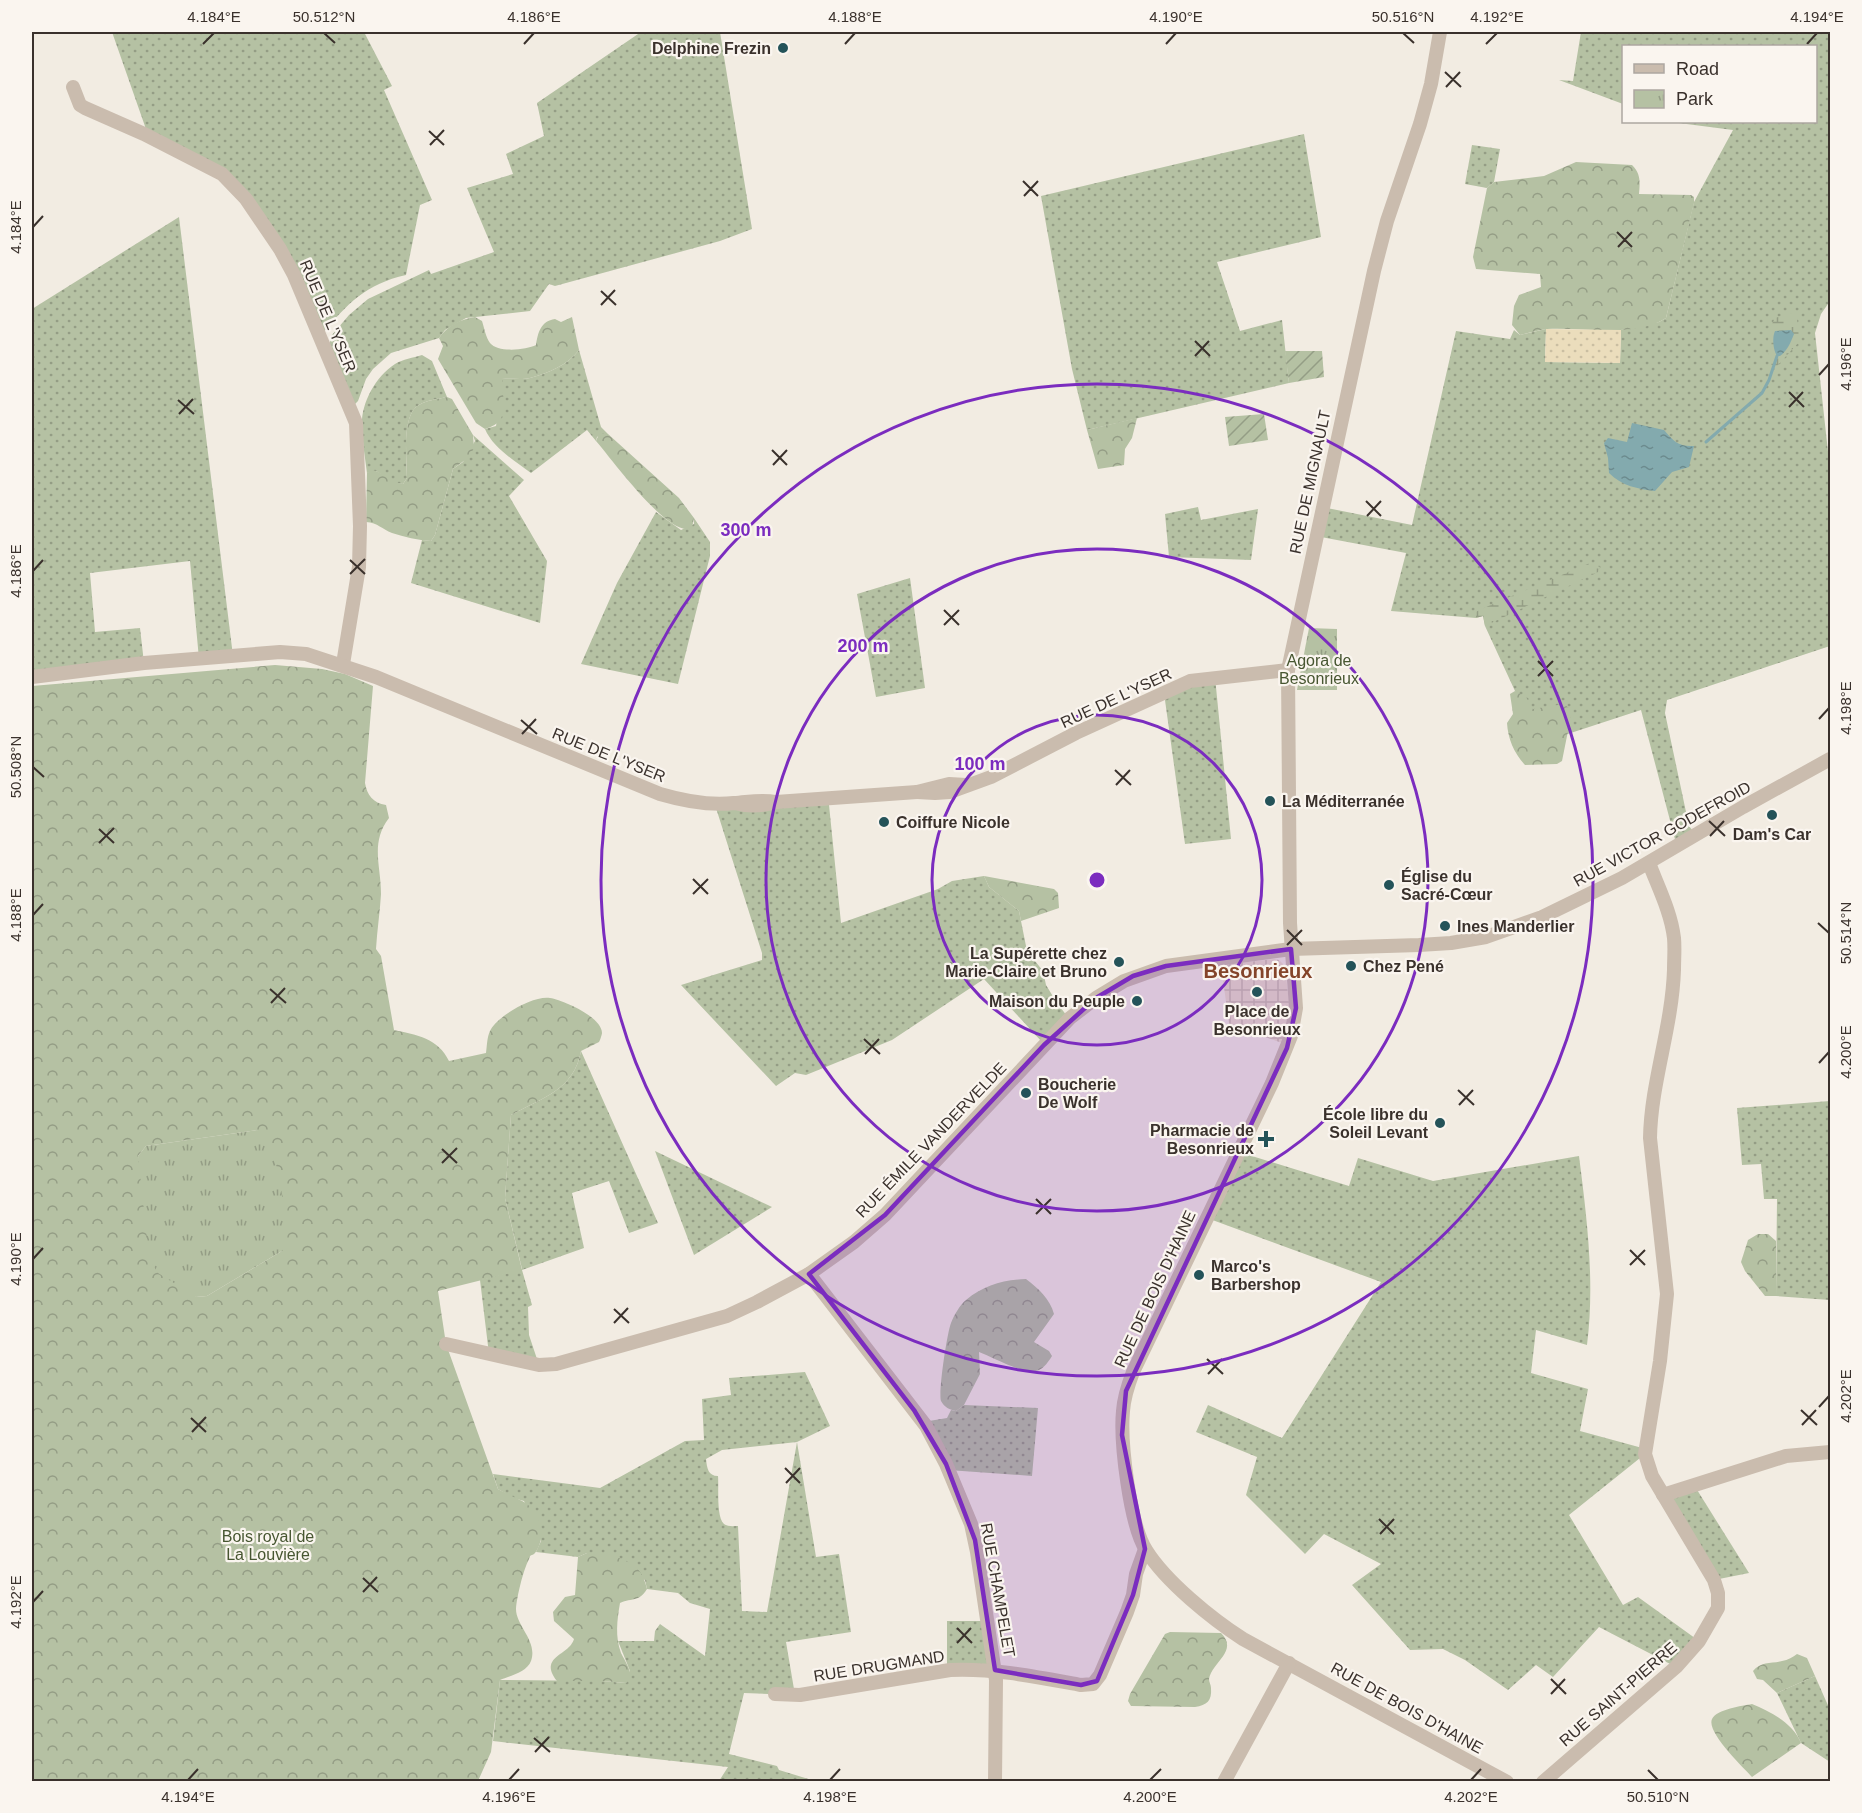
<svg xmlns="http://www.w3.org/2000/svg" width="1862" height="1813" font-family="Arial,sans-serif">
  <defs>
    <pattern id="grass-dots" width="8" height="8" patternUnits="userSpaceOnUse" patternTransform="scale(1.5)"><rect width="8" height="8" fill="#b5c1a3"/><path d="M2 2h.1M6 6h.1" fill="none" stroke="#949d85" stroke-width="1.8" stroke-linecap="round"/></pattern>
    <pattern id="forest-crowns" width="20" height="18" patternUnits="userSpaceOnUse" patternTransform="scale(1.5)"><rect width="20" height="18" fill="#b5c1a3"/><path d="M2 6a3 3 0 1 1 6 0M12 15a3 3 0 1 1 6 0" fill="none" stroke="#949d85"/></pattern>
    <pattern id="wetland-marsh" width="20" height="14" patternUnits="userSpaceOnUse" patternTransform="scale(1.5)"><rect width="20" height="14" fill="#b5c1a3"/><path d="M1 5h8M5 5V1M11 12h8M15 12V8" fill="none" stroke="#949d85"/></pattern>
    <pattern id="sand-dots" width="8" height="8" patternUnits="userSpaceOnUse" patternTransform="scale(1.5)"><rect width="8" height="8" fill="#ebddbc"/><path d="M2 2h.1M6 6h.1" fill="none" stroke="#cabea2" stroke-width="1.8" stroke-linecap="round"/></pattern>
    <pattern id="park-tufts" width="24" height="20" patternUnits="userSpaceOnUse" patternTransform="scale(1.5)"><rect width="24" height="20" fill="#b5c1a3"/><path d="M3 7l-1-3M5 7V3M7 7l1-3M15 17l-1-3M17 17v-4M19 17l1-3" fill="none" stroke="#949d85"/></pattern>
    <pattern id="garden-furrows" width="10" height="10" patternUnits="userSpaceOnUse" patternTransform="scale(1.5)"><rect width="10" height="10" fill="#b5c1a3"/><path d="M-1 1l2-2M0 10L10 0M9 11l2-2" fill="none" stroke="#949d85"/></pattern>
    <pattern id="plaza-grid" width="8" height="8" patternUnits="userSpaceOnUse" patternTransform="scale(1.5)"><rect width="8" height="8" fill="#e9ddca"/><path d="M0 4h8M4 0v8" fill="none" stroke="#c9beae"/></pattern>
    <pattern id="water-ripples" width="26" height="14" patternUnits="userSpaceOnUse" patternTransform="scale(1.5)"><rect width="26" height="14" fill="#83aaae"/><path d="M2 4q2-2 4 0t4 0M15 11q2-2 4 0t4 0" fill="none" stroke="#6c8b8e"/></pattern>
  </defs>
  <rect width="100%" height="100%" fill="#f2ece2"/>
  <!-- grass -->
  <g fill="url(#grass-dots)" fill-rule="evenodd">
    <path d="M112 32H364L392 86 384 90 432 200 420 205 406 275C366 284 348 303 322 334L249 195 147 132Z"/>
    <polygon points="641,32 720,32 752,229 720,241 555,286 549,284 530,311 466,318 445,330 439,338 391,353 373,369 366,379 358,401 353,406 328,349 332,335 349,315 368,299 429,270 431,274 494,252 467,188 513,174 506,154 544,136 537,103"/>
    <polygon points="1581,32 1830,32 1830,301 1821,314 1815,333 1830,470 1830,646 1667,700 1665,713 1689,826 1696,835 1677,847 1641,710 1534,745 1515,691 1485,626 1483,616 1476,618 1391,611 1406,553 1321,537 1327,508 1412,525 1456,331 1510,339 1514,330 1520,335 1546,329 1545,362 1620,363 1621,330 1659,322 1666,318 1694,202 1733,130 1671,122 1816,122 1816,46 1624,46 1623,104 1559,80 1573,81"/>
    <polygon points="1304,134 1321,237 1217,262 1240,331 1282,320 1289,383 1087,430 1072,369 1041,196"/>
    <polygon points="1472,145 1500,149 1494,182 1487,188 1465,184"/>
    <polygon points="179,217 233,656 199,659 190,561 90,573 95,632 140,628 144,663 32,672 32,309"/>
    <path d="M579 350 601 427 608 434H602L597 437 596 441 587 430 531 473C515 461 493 448 485 429L496 426 502 391 501 379C511 378 521 380 530 378 548 373 568 365 579 350Z"/>
    <path d="M422 355 432 361 447 397C438 399 427 400 419 405 401 415 407 459 407 478L403 484 395 483 376 471 367 473C365 457 362 441 362 425 361 403 376 376 395 364 403 359 413 358 422 355Z"/>
    <polygon points="473,435 524,480 509,496 547,561 540,623 411,583 422,540 431,541 435,535 453,469 463,462 475,441"/>
    <polygon points="1198,507 1201,520 1258,509 1251,560 1169,557 1165,514"/>
    <polygon points="656,512 681,530 694,524 694,518 710,542 710,556 678,684 581,664 617,583"/>
    <polygon points="910,578 925,688 876,697 857,594"/>
    <polygon points="1215,677 1231,839 1185,844 1164,693"/>
    <polygon points="829,805 841,923 938,889 952,881 984,876 989,887 1019,911 1027,951 1043,971 1046,985 1057,1003 1067,1016 1042,1042 984,979 892,1040 806,1075 795,1073 776,1086 681,985 762,960 762,953 716,808"/>
    <path d="M581 1051 658 1223 629 1233 609 1181 572 1193 584 1248 522 1270 532 1305 528 1307 529 1335 539 1365 489 1354 480 1280 522 1269 505 1198 511 1115C542 1098 574 1090 581 1051Z"/>
    <polygon points="1830,1101 1830,1300 1776,1296 1777,1199 1764,1199 1761,1164 1742,1165 1737,1108"/>
    <polygon points="655,1151 772,1207 694,1255"/>
    <path d="M1239 1152 1349 1186 1358 1158 1433 1181 1579 1156C1587 1219 1595 1282 1587 1345L1536 1330 1531 1373 1588 1389 1580 1431 1646 1449 1645 1454 1569 1515 1623 1605 1638 1597 1699 1641 1676 1667 1599 1627 1553 1677 1536 1665 1508 1690 1465 1660 1443 1649 1410 1650 1352 1585 1381 1564 1324 1534 1305 1554 1246 1495 1257 1457 1196 1432 1208 1405 1282 1438 1381 1282 1207 1218Z"/>
    <path d="M805 1372 830 1426 797 1442 816 1557 839 1554 851 1632 786 1642 795 1695 744 1693 729 1754 777 1766 779 1770 815 1781H719L728 1767 493 1741 500 1680 602 1681 626 1683 630 1671 618 1641H654L655 1631 660 1624 705 1656 710 1609 690 1603 678 1593 647 1589 645 1580 587 1553 578 1557 536 1552 541 1541 524 1501 513 1498 498 1489 493 1474 600 1488 685 1441 704 1440 702 1399 731 1395 729 1378ZM797 1442 767 1612 742 1611 738 1526C734 1526 728 1527 724 1524 716 1517 719 1487 718 1476 708 1476 707 1468 706 1459L722 1450Z"/>
    <polygon points="964,1405 1038,1408 1032,1476 948,1470 923,1422 947,1418 951,1410 956,1411"/>
    <polygon points="1694,1485 1749,1573 1714,1580 1663,1495"/>
    <polygon points="947,1621 981,1621 988,1664 947,1665"/>
    <polygon points="1815,1676 1830,1710 1830,1762 1801,1743 1777,1693"/>
  </g>
  <!-- forest -->
  <g fill="url(#forest-crowns)" fill-rule="evenodd">
    <path d="M1576 162 1632 165C1641 174 1640 182 1639 194L1691 195 1694 197V203L1666 318C1635 338 1583 327 1547 329 1538 330 1529 333 1520 335L1512 325 1514 306 1519 295 1541 287 1540 274 1476 269 1473 257 1487 188 1494 182 1544 176Z"/>
    <path d="M475 317 482 321C484 327 486 338 490 343 498 353 526 350 536 345 538 332 541 321 555 319L561 322 572 317 579 350C568 365 548 373 530 378 521 380 511 378 502 379 502 400 512 422 485 429L476 423 438 359 443 346 439 338C447 326 461 319 475 317Z"/>
    <path d="M447 397 452 399 473 435 474 448 469 457 453 469 435 535 431 541C418 540 404 537 392 533 382 529 378 523 366 522L367 473 372 470C383 472 391 482 403 484L407 478C407 459 401 415 419 405 427 400 438 399 447 397Z"/>
    <polygon points="1137,418 1132,438 1125,449 1124,465 1098,469 1087,430"/>
    <path d="M599 434H608L679 498 694 518 692 528C670 540 611 458 596 441Z"/>
    <path d="M275 665 322 669 345 674 373 686 365 783C367 795 373 803 386 805L389 818C370 843 381 865 381 894 380 912 377 931 376 949L381 956 394 1030C417 1035 438 1038 449 1061L486 1053C487 1046 487 1037 490 1031 497 1016 534 995 550 998 563 1000 602 1017 602 1033 602 1034 600 1041 599 1042L581 1051C574 1090 542 1098 511 1115L505 1198 522 1270 438 1291 446 1344 498 1489C519 1501 535 1501 541 1527 543 1534 540 1547 535 1553 531 1557 531 1553 529 1559 523 1571 517 1596 516 1609 516 1626 538 1641 531 1661 527 1672 510 1676 500 1680L491 1752 478 1781 32 1782V686ZM257 1130 282 1251 207 1296 196 1297 138 1156 146 1146Z"/>
    <path d="M1515 691 1526 697 1533 709 1564 704 1570 709 1571 716 1562 761 1557 764 1525 765C1514 753 1508 739 1507 723L1513 714 1510 694Z"/>
    <polygon points="984,876 1054,889 1058,893 1059,908 1021,921 1019,911 989,887"/>
    <polygon points="1758,1234 1768,1234 1776,1241 1776,1296 1765,1296 1745,1271 1741,1262 1748,1240"/>
    <path d="M1026 1279C1038 1288 1050 1299 1054 1314L1034 1342 1049 1351 1052 1356C1049 1361 1044 1368 1039 1370 1025 1376 993 1357 979 1352L980 1374 964 1405 956 1411C950 1410 944 1407 941 1401 938 1393 947 1333 951 1323 954 1315 960 1305 966 1300 984 1285 1003 1280 1026 1279Z"/>
    <path d="M600 1552C624 1560 641 1561 647 1589 638 1603 633 1597 620 1603 617 1621 615 1636 621 1653 625 1661 630 1668 631 1677L626 1683 602 1681H557C538 1656 569 1656 574 1639L554 1621 553 1612 565 1597 575 1595 578 1557 587 1553Z"/>
    <path d="M1170 1632 1221 1633C1239 1651 1212 1662 1209 1679 1209 1682 1211 1685 1211 1688 1212 1701 1207 1705 1195 1707L1131 1706 1128 1701 1130 1694 1165 1634Z"/>
    <path d="M1797 1654 1807 1658 1815 1676 1777 1693 1763 1680 1757 1679 1753 1671C1761 1661 1771 1664 1782 1661 1788 1660 1793 1657 1797 1654Z"/>
    <path d="M1752 1704C1771 1712 1793 1723 1801 1743L1752 1777C1743 1767 1706 1732 1712 1719 1717 1709 1742 1706 1752 1704Z"/>
  </g>
  <!-- wetland -->
  <g fill="url(#wetland-marsh)">
    <path d="M1791 313 1795 314 1797 318 1799 342 1777 366 1770 365C1768 347 1766 334 1775 318Z"/>
    <polygon points="1590,563 1600,567 1598,572 1485,626 1483,616 1476,618 1476,612 1479,610"/>
  </g>
  <!-- sand -->
  <polygon fill="url(#sand-dots)" points="1546,329 1621,330 1620,363 1545,362"/>
  <!-- park -->
  <g fill="url(#park-tufts)">
    <polygon points="1309,628 1337,629 1337,690 1297,690"/>
    <path d="M257 1130C284 1155 283 1211 286 1245L282 1251 207 1296 196 1297 158 1273 153 1265 149 1256 138 1156 146 1146Z"/>
  </g>
  <!-- garden -->
  <g fill="url(#garden-furrows)">
    <polygon points="1285,351 1322,351 1324,377 1289,383"/>
    <polygon points="1264,414 1268,440 1229,446 1225,417"/>
  </g>
  <!-- plaza -->
  <polygon fill="url(#plaza-grid)" points="1274,959 1279,960 1285,966 1290,1012 1282,1043 1229,1024 1221,965"/>
  <!-- water -->
  <g fill="url(#water-ripples)">
    <path d="M1791 330 1794 334C1791 342 1787 351 1780 356H1777C1773 350 1772 337 1775 331Z"/>
    <path d="M1632 423 1664 430C1673 441 1679 447 1694 446L1689 467 1672 472 1655 491C1638 489 1622 486 1609 473L1608 458 1604 443 1608 438 1627 442Z"/>
  </g>
  <g fill="none" stroke-linecap="round" stroke-linejoin="round">
    <!-- stream -->
    <polyline stroke="#83aaae" stroke-width="3" points="1706,442 1762,393 1769,380 1777,356"/>
    <!-- minor -->
    <g stroke="#cabcae" stroke-width="14">
      <path d="M1440 32 1431 84 1420 124 1387 221 1374 271 1288 670 1290 923 1296 1008 1291 1036 1272 1083 1133 1372C1128 1385 1124 1397 1123 1411 1120 1442 1130 1525 1146 1550 1166 1582 1212 1619 1243 1639L1507 1782"/>
      <polyline points="73,87 80,105 85,108 144,134 222,174 246,199 280,249 294,275 356,423 360,526 359,567 343,664"/>
      <path d="M32 677 144 663 280 652 306 654 376 677 660 794C684 801 710 806 734 803 749 802 761 799 776 802 762 806 749 807 735 803"/>
      <polyline points="966,785 949,784 917,792 935,793 950,792 991,777 1076,733 1190,681 1288,670"/>
      <polyline points="776,802 917,792"/>
      <polyline points="809,1274 926,1426 946,1464 971,1524 977,1552 996,1680 995,1782"/>
      <polyline points="446,1344 539,1365 556,1364 727,1316 757,1302 809,1274 854,1242 885,1215 1070,1018 1096,998 1124,981 1166,966 1291,949 1419,945 1451,943 1486,937 1542,917 1622,878 1743,807 1830,759"/>
      <polyline points="1663,1495 1786,1456 1830,1452"/>
      <path d="M775 1694 800 1695 950 1670C994 1668 1037 1677 1081 1685L1093 1684 1100 1675 1127 1612 1133 1595 1136 1574 1145 1549"/>
      <polyline points="1224,1782 1289,1663"/>
      <path d="M1543 1782 1676 1667 1699 1641 1718 1608V1593L1714 1580 1652 1476 1645 1454 1660 1361 1667 1294 1650 1138C1651 1082 1672 1028 1674 970 1674 959 1675 948 1674 938 1671 912 1658 887 1649 863"/>
    </g>
  </g>
  <!-- marked area -->
  <path fill="#7b2cbf" fill-opacity="0.2" stroke="#7b2cbf" stroke-width="4.5" stroke-linejoin="round" d="M1291 949 1296 1008 1287 1048 1126 1391 1122 1435 1145 1549 1133 1595 1097 1681 1081 1685 995 1670 975 1540 946 1464 914 1410 809 1274 885 1215 1044 1045 1096 998 1133 976 1166 966Z"/>
  <!-- ticks -->
  <path fill="none" stroke="#3a312c" stroke-width="2" d="M324 33 335 43M1403 33 1414 43M203 44 214 33M524 44 534 33M845 44 855 33M1166 44 1176 33M1486 44 1497 33M1807 44 1817 33M1445 72 1461 87M1446 87 1460 72M429 131 444 145M430 145 444 130M1023 181 1038 196M1024 196 1038 181M33 227 43 216M1617 232 1632 247M1618 247 1632 232M601 291 616 305M601 305 615 290M1195 341 1210 356M1195 356 1209 341M1819 375 1829 364M1789 392 1804 407M178 400 194 414M1789 407 1803 392M179 414 193 399M772 450 787 465M773 465 787 450M1366 501 1381 516M1367 516 1381 501M350 560 365 574M33 571 43 560M350 574 365 559M944 610 959 625M944 625 959 610M1538 661 1553 676M1538 676 1553 661M1819 719 1829 708M521 720 537 734M522 734 536 719M33 767 44 777M1115 770 1131 785M1116 785 1130 770M1709 821 1725 836M99 829 114 843M1710 836 1724 821M99 843 114 828M693 879 708 894M693 894 708 879M33 915 43 904M1818 923 1829 933M1287 930 1302 945M1287 945 1302 930M270 989 286 1003M271 1003 285 988M864 1039 880 1054M865 1054 879 1039M1819 1063 1829 1052M1458 1090 1474 1105M1459 1105 1473 1090M442 1149 457 1163M442 1163 457 1148M1036 1199 1051 1214M1036 1214 1051 1199M1630 1250 1645 1265M33 1259 43 1248M1630 1265 1645 1250M614 1309 629 1323M614 1323 628 1308M1207 1359 1223 1374M1208 1374 1222 1359M1819 1407 1829 1396M1801 1410 1817 1425M191 1418 206 1432M1802 1425 1816 1410M192 1432 206 1417M785 1468 800 1483M786 1483 800 1468M1379 1519 1394 1534M1380 1534 1394 1519M363 1578 378 1592M363 1592 377 1577M33 1602 43 1591M957 1628 972 1643M957 1643 971 1628M1551 1679 1566 1694M1551 1694 1565 1679M534 1738 550 1752M535 1752 549 1737M1648 1770 1658 1780M188 1780 198 1769M509 1780 519 1769M830 1780 840 1769M1150 1780 1161 1769M1471 1780 1481 1769"/>
  <!-- distance rings -->
  <g fill="none" stroke="#7b2cbf" stroke-width="3">
    <circle cx="1097" cy="880" r="165"/>
    <circle cx="1097" cy="880" r="331"/>
    <circle cx="1097" cy="880" r="496"/>
  </g>
  <!-- markers -->
  <g fill="#245359" stroke="#faf5ef" stroke-width="2">
    <circle cx="783" cy="48" r="6"/>
    <circle cx="1270" cy="801" r="6"/>
    <circle cx="1772" cy="815" r="6"/>
    <circle cx="884" cy="822" r="6"/>
    <circle cx="1389" cy="885" r="6"/>
    <circle cx="1445" cy="926" r="6"/>
    <circle cx="1119" cy="962" r="6"/>
    <circle cx="1351" cy="966" r="6"/>
    <circle cx="1257" cy="992" r="6"/>
    <circle cx="1137" cy="1001" r="6"/>
    <circle cx="1026" cy="1093" r="6"/>
    <circle cx="1440" cy="1123" r="6"/>
    <path d="M1263 1130h6v6h6v6h-6v6h-6v-6h-6v-6h6z"/>
    <circle cx="1199" cy="1275" r="6"/>
  </g>
  <g text-anchor="middle" dominant-baseline="central" stroke-width="4.5" stroke-linejoin="round" paint-order="stroke">
    <!-- poi labels -->
    <g font-size="16" font-weight="bold" fill="#3a312c" stroke="#faf5ef" text-anchor="start">
      <text x="771" y="48" text-anchor="end">Delphine Frezin</text>
      <text x="1282" y="801">La Méditerranée</text>
      <text x="896" y="822">Coiffure Nicole</text>
      <text x="1772" y="834" text-anchor="middle">Dam's Car</text>
      <text x="1401" y="876">Église du<tspan x="1401" dy="18">Sacré-Cœur</tspan></text>
      <text x="1457" y="926">Ines Manderlier</text>
      <text x="1107" y="953" text-anchor="end">La Supérette chez<tspan x="1107" dy="18">Marie-Claire et Bruno</tspan></text>
      <text x="1363" y="966">Chez Pené</text>
      <text x="1125" y="1001" text-anchor="end">Maison du Peuple</text>
      <text x="1257" y="1011" text-anchor="middle">Place de<tspan x="1257" dy="18">Besonrieux</tspan></text>
      <text x="1038" y="1084">Boucherie<tspan x="1038" dy="18">De Wolf</tspan></text>
      <text x="1428" y="1114" text-anchor="end">École libre du<tspan x="1428" dy="18">Soleil Levant</tspan></text>
      <text x="1254" y="1130" text-anchor="end">Pharmacie de<tspan x="1254" dy="18">Besonrieux</tspan></text>
      <text x="1211" y="1266">Marco's<tspan x="1211" dy="18">Barbershop</tspan></text>
    </g>
    <!-- street labels -->
    <g font-size="16" fill="#3a312c" stroke="#faf5ef">
      <text transform="translate(328 316) rotate(67)">RUE DE L'YSER</text>
      <text transform="translate(1310 482) rotate(-78)">RUE DE MIGNAULT</text>
      <text transform="translate(1116 698) rotate(-25)">RUE DE L'YSER</text>
      <text transform="translate(609 755) rotate(22)">RUE DE L'YSER</text>
      <text transform="translate(1662 834) rotate(-29)">RUE VICTOR GODEFROID</text>
      <text transform="translate(931 1140) rotate(-46)">RUE ÉMILE VANDERVELDE</text>
      <text transform="translate(1155 1289) rotate(-65)">RUE DE BOIS D'HAINE</text>
      <text transform="translate(998 1590) rotate(80)">RUE CHAMPELET</text>
      <text transform="translate(879 1666) rotate(-9)">RUE DRUGMAND</text>
      <text transform="translate(1618 1694) rotate(-41)">RUE SAINT-PIERRE</text>
      <text transform="translate(1407 1708) rotate(29)">RUE DE BOIS D'HAINE</text>
    </g>
    <!-- park labels -->
    <g font-size="16" fill="#475631" stroke="#faf5ef">
      <text x="1319" y="660">Agora de<tspan x="1319" dy="18">Besonrieux</tspan></text>
      <text x="268" y="1536">Bois royal de<tspan x="268" dy="18">La Louvière</tspan></text>
    </g>
    <!-- quarter labels -->
    <g font-size="20" font-weight="bold" fill="#84442a" stroke="#faf5ef">
      <text x="1258" y="971">Besonrieux</text>
    </g>
  </g>
  <circle cx="1097" cy="880" r="9" fill="#7b2cbf" stroke="#faf5ef" stroke-width="3"/>
  <g font-size="18" text-anchor="middle" font-weight="bold" fill="#7b2cbf" stroke="#faf5ef" stroke-width="4.5" stroke-linejoin="round" paint-order="stroke">
    <text x="746" y="536">300 m</text>
    <text x="863" y="652">200 m</text>
    <text x="980" y="770">100 m</text>
  </g>
  <!-- border -->
  <rect width="1862" height="1813" fill="none" stroke="#faf5ef" stroke-width="66"/>
  <!-- legend -->
  <rect x="1622" y="45" width="195" height="78" fill="#faf5ef" stroke="#ada7a1" stroke-width="1.5"/>
  <rect x="1634" y="64" width="30" height="9" fill="#cabcae" stroke="#ada7a1" stroke-width="1.5"/>
  <text x="1676" y="75" font-size="18" fill="#3a312c">Road</text>
  <rect x="1634" y="90" width="30" height="18" fill="url(#park-tufts)" stroke="#ada7a1" stroke-width="1.5"/>
  <text x="1676" y="105" font-size="18" fill="#3a312c">Park</text>
  <rect x="33" y="33" width="1796" height="1747" fill="none" stroke="#3a312c" stroke-width="2"/>
  <g font-size="15" text-anchor="middle" fill="#3a312c">
    <text x="214" y="22">4.184°E</text>
    <text x="324" y="22">50.512°N</text>
    <text x="534" y="22">4.186°E</text>
    <text x="855" y="22">4.188°E</text>
    <text x="1176" y="22">4.190°E</text>
    <text x="1403" y="22">50.516°N</text>
    <text x="1497" y="22">4.192°E</text>
    <text x="1817" y="22">4.194°E</text>
    <text transform="translate(16 227) rotate(-90)" y="5">4.184°E</text>
    <text transform="translate(1846 364) rotate(-90)" y="5">4.196°E</text>
    <text transform="translate(16 571) rotate(-90)" y="5">4.186°E</text>
    <text transform="translate(1846 708) rotate(-90)" y="5">4.198°E</text>
    <text transform="translate(16 767) rotate(-90)" y="5">50.508°N</text>
    <text transform="translate(16 915) rotate(-90)" y="5">4.188°E</text>
    <text transform="translate(1846 933) rotate(-90)" y="5">50.514°N</text>
    <text transform="translate(1846 1052) rotate(-90)" y="5">4.200°E</text>
    <text transform="translate(16 1259) rotate(-90)" y="5">4.190°E</text>
    <text transform="translate(1846 1396) rotate(-90)" y="5">4.202°E</text>
    <text transform="translate(16 1602) rotate(-90)" y="5">4.192°E</text>
    <text x="188" y="1802">4.194°E</text>
    <text x="509" y="1802">4.196°E</text>
    <text x="830" y="1802">4.198°E</text>
    <text x="1150" y="1802">4.200°E</text>
    <text x="1471" y="1802">4.202°E</text>
    <text x="1658" y="1802">50.510°N</text>
  </g>
</svg>
